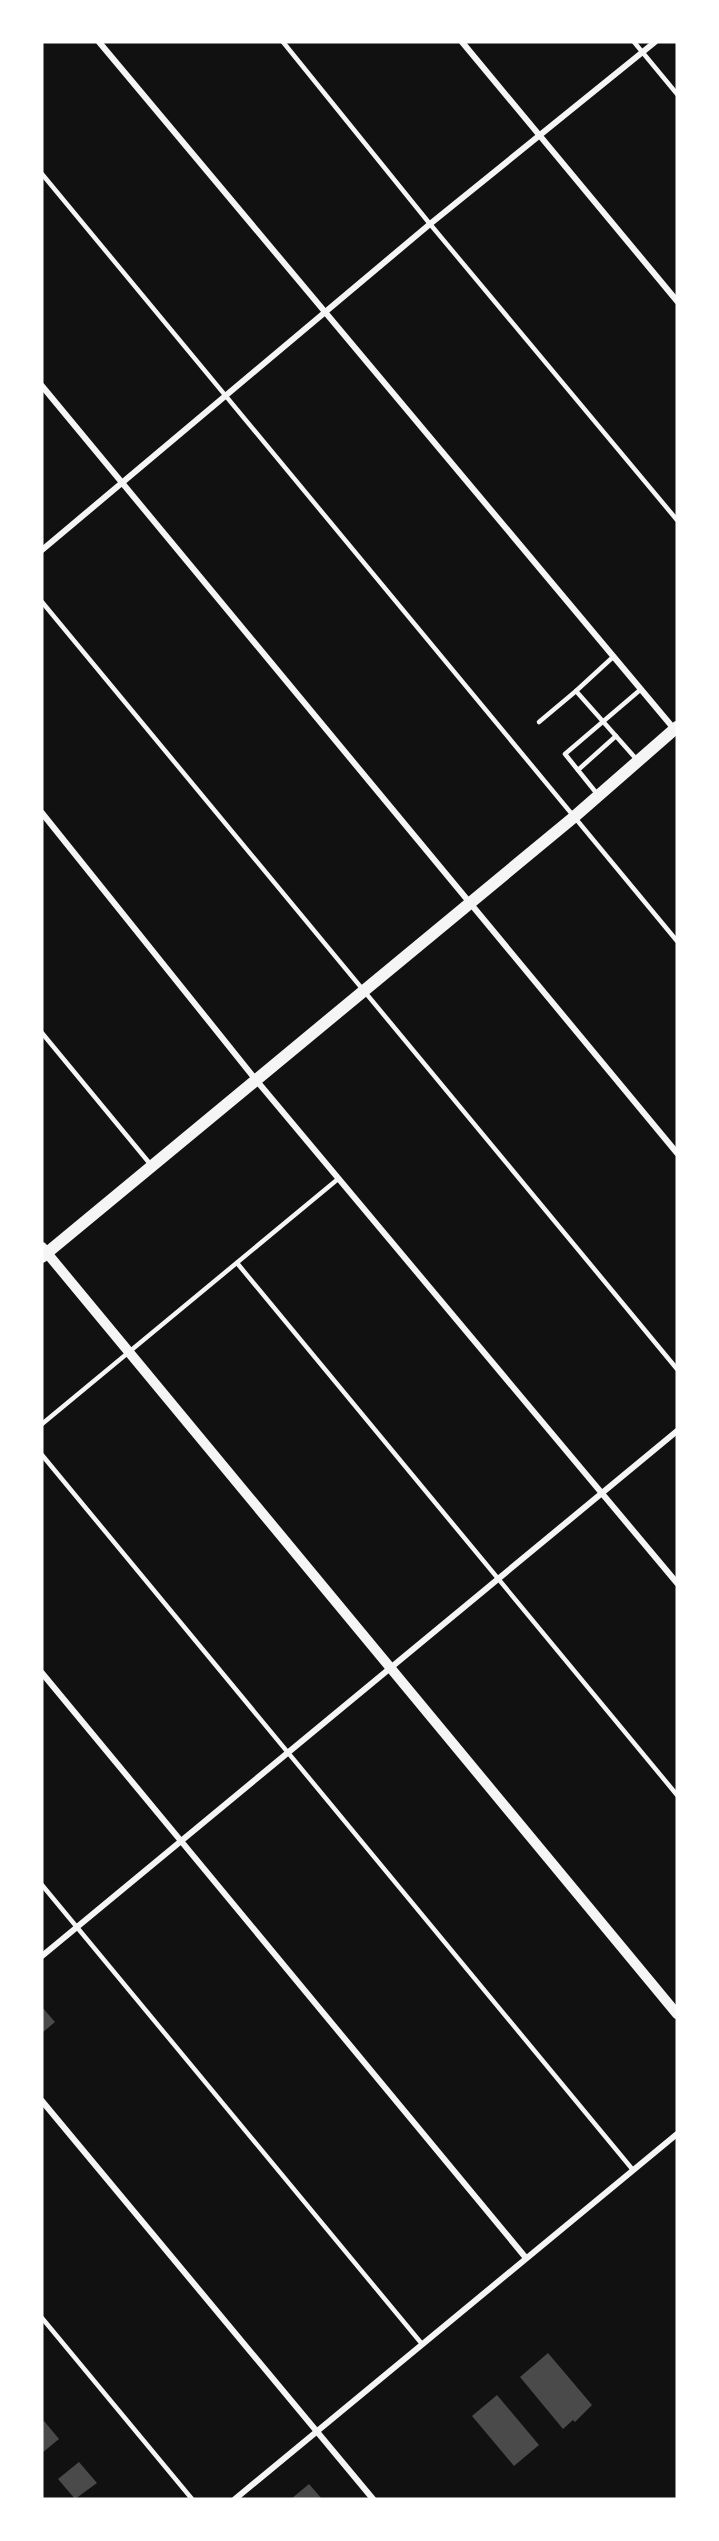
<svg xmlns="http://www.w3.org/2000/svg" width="719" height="2541" font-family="'Roboto Condensed',sans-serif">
  <rect width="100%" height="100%" fill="#111"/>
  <!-- building -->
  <g fill="#4a4a4a">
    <polygon points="42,2007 55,2022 42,2033"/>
    <polygon points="548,2353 592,2405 575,2422 573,2420 563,2429 520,2377"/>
    <polygon points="497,2395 539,2445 514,2466 472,2416"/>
    <polygon points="44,2421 59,2439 42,2453 42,2422"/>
    <polygon points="79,2462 97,2483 75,2499 58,2479"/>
    <polygon points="309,2484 322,2499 291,2499"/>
  </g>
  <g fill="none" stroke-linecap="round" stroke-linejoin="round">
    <!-- service -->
    <g stroke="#f5f5f5" stroke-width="4.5">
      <polyline points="283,42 430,224 677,520"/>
      <polyline points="634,42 677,94"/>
      <polyline points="42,174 677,941"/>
      <polyline points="42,602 677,1369"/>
      <polyline points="613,657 576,691 638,761"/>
      <polyline points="539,722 576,691"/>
      <polyline points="578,770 616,736"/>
      <polyline points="598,795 565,754 640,690"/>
      <polyline points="42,1033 151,1165"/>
      <polyline points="237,1263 677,1795"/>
      <polyline points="42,1424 338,1179"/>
      <polyline points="42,1455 633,2170"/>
      <polyline points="42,1885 422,2344"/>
      <polyline points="42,2318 192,2499"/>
    </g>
    <!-- minor -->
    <g stroke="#f5f5f5" stroke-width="6">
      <polyline points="99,42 675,730"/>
      <polyline points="462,42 677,301"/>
      <polyline points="42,386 677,1153"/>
      <polyline points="42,550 430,224 655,42"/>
      <polyline points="42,813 256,1080 677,1583"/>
      <polyline points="42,1673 526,2258"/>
      <polyline points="42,1956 677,1431"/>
      <polyline points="42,2101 373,2499"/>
      <polyline points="235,2499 677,2134"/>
    </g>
    <!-- tertiary -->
    <polyline stroke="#f5f5f5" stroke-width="10" points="42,1247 677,2014"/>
    <!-- secondary -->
    <polyline stroke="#f5f5f5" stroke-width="12" points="42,1257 574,817 677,727"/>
  </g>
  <!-- border -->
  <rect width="719" height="2541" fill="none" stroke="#ffffff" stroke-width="87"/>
</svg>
